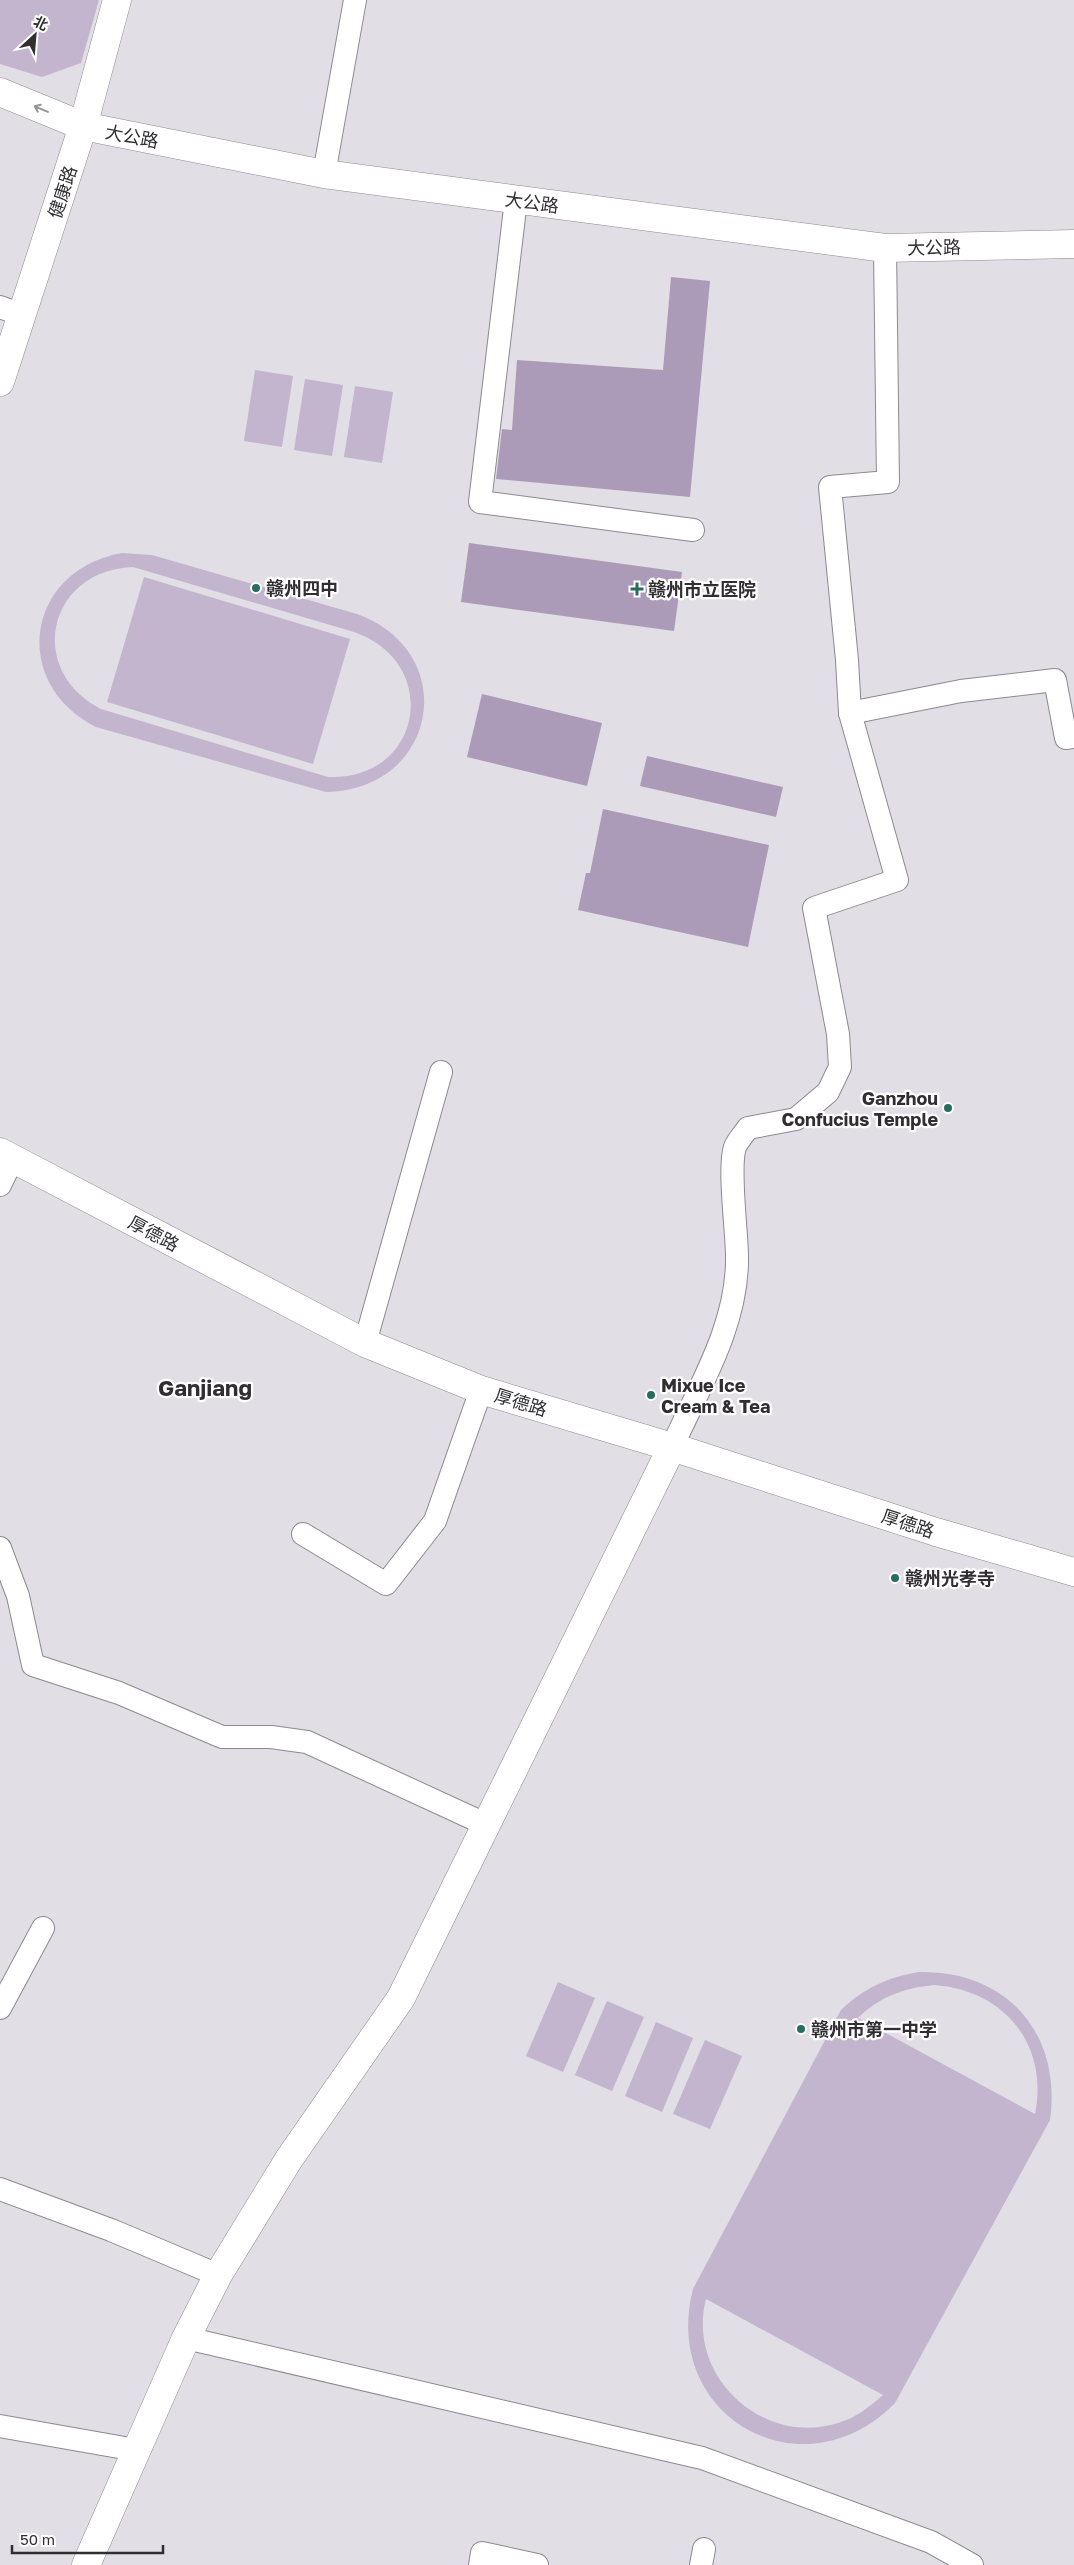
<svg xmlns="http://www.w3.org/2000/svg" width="1074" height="2565" font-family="'Golos Text','Noto Sans SC',sans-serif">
  <rect width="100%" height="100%" fill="#e2dee5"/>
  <!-- green -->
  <g fill="#c2b5cd" fill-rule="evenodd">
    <polygon points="0,0 99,0 81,63 42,77 0,64"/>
    <polygon points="255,370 293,376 282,447 244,441"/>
    <polygon points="305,379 343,385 332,456 294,450"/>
    <polygon points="355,386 393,392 382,463 344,457"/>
    <path d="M122 553 152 555 357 614C462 652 438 790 326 792L96 727C9 683 26 570 122 553ZM133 567 354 632C443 663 422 781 328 777L101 709C25 670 48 570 133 567Z"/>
    <polygon points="144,577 350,639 313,764 107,702"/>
    <path d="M919 1972C1007 1970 1062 2034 1050 2120L895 2403C803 2497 660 2417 693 2289L841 2010C864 1988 888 1977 919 1972ZM934 1985C1004 1990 1049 2044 1035 2114L858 2018C879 1997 904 1988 934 1985ZM706 2299 883 2395C869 2407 856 2418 838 2423 763 2447 686 2376 706 2299Z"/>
    <polygon points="558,1982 595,1998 563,2072 526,2056"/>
    <polygon points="607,2001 644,2017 612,2091 575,2075"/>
    <polygon points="656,2022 693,2038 662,2112 625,2096"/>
    <polygon points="705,2040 742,2056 710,2129 673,2114"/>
  </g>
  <!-- building -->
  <g fill="#ab9bb9">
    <polygon points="671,277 710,281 690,497 496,479 502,429 512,430 517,360 663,370"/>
    <polygon points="469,543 682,572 674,631 461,602"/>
    <polygon points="482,694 602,723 587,786 467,757"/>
    <polygon points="647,756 783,787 776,817 640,786"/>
    <polygon points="603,809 769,845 748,947 578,910 586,873 590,873"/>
  </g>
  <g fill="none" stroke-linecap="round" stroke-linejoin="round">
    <defs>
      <g id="street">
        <polyline points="324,174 355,0"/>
        <polyline points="516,200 480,502 693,530"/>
        <polyline points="885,248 888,482 830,487 847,660 850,713 961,691 1055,680 1066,738 1074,737"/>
        <polyline points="0,307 22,315"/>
        <polyline points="0,1185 13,1158"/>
        <polyline points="365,1343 441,1072"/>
        <path d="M672 1447C699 1387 738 1325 737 1257 737 1232 728 1167 735 1147 738 1140 744 1134 748 1128L796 1119 828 1092 840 1067 838 1034 814 908 897 880 850 713"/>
        <polyline points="303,1534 386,1584 435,1521 481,1390"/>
        <polyline points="0,1548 18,1596 33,1665 119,1693 222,1737 271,1737 307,1742 485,1824"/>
        <polyline points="0,2008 43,1928"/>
        <polyline points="0,2189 111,2230 218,2275"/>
        <polyline points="186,2338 702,2458 931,2542 972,2565"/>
        <polyline points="0,2426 136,2450"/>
        <polyline points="480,2565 482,2553 537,2565"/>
        <polyline points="701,2565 704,2549"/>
      </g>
      <g id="secondary">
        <polyline points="0,92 83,126 324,174 885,248 1074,244"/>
        <polyline points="0,382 83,126 117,0"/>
        <polyline points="0,1152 365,1343 481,1390 672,1447 936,1532 1074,1572"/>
        <polyline points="86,2565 186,2338 218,2275 289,2159 401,1998 672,1447"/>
      </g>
    </defs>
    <!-- street casing -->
    <use href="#street" stroke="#8d8990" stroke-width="24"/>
    <!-- secondary casing -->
    <use href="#secondary" stroke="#8d8990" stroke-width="29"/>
    <!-- street -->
    <use href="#street" stroke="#fff" stroke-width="22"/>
    <!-- secondary -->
    <use href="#secondary" stroke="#fff" stroke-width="28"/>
  </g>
  <!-- one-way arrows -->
  <defs><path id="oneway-shaft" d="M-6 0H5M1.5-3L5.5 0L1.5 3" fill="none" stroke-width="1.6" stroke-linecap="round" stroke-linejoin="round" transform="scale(1.25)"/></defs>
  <use stroke="#989698" href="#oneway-shaft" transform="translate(41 109) rotate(-157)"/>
  <!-- markers -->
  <g fill="#276c5f" stroke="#fff" stroke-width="2">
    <circle cx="256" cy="588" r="5"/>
    <path d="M634.5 581.5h5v5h5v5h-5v5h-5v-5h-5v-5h5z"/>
    <circle cx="948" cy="1108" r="5"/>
    <circle cx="651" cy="1395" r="5"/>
    <circle cx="895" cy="1578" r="5"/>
    <circle cx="801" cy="2029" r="5"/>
  </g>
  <g text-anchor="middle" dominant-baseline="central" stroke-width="4.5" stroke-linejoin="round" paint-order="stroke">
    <!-- street labels -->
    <g font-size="18" fill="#302e31" stroke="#fff">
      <text transform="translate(132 136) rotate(11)">大公路</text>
      <text transform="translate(62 192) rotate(-72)">健康路</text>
      <text transform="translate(532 202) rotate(8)">大公路</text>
      <text transform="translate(934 247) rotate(-1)">大公路</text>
      <text transform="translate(154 1233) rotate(28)">厚德路</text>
      <text transform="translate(521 1402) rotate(17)">厚德路</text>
      <text transform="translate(908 1523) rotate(18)">厚德路</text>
    </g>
    <!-- poi labels -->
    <g font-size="18" font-weight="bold" fill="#302e31" stroke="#fff" text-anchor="start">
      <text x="266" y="588">赣州四中</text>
      <text x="648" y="589">赣州市立医院</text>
      <text x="938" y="1098" text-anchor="end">Ganzhou<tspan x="938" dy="21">Confucius Temple</tspan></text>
      <text x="661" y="1385">Mixue Ice<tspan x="661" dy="21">Cream &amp; Tea</tspan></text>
      <text x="905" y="1578">赣州光孝寺</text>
      <text x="811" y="2029">赣州市第一中学</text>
    </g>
    <!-- district labels -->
    <g font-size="22" font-weight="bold" fill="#302e31" stroke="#fff">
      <text x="205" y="1387">Ganjiang</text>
    </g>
  </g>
  <!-- north arrow -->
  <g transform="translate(35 35) rotate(26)" stroke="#ffffff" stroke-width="4" paint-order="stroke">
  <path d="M0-4L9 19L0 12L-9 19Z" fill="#302e31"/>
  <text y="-8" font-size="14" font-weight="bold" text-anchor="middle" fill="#302e31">北</text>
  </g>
  <!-- scale -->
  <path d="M12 2545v8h151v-8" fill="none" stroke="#302e31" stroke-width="2.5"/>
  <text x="20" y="2545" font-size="15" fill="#302e31" stroke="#ffffff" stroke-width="4" paint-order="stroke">50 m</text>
</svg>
